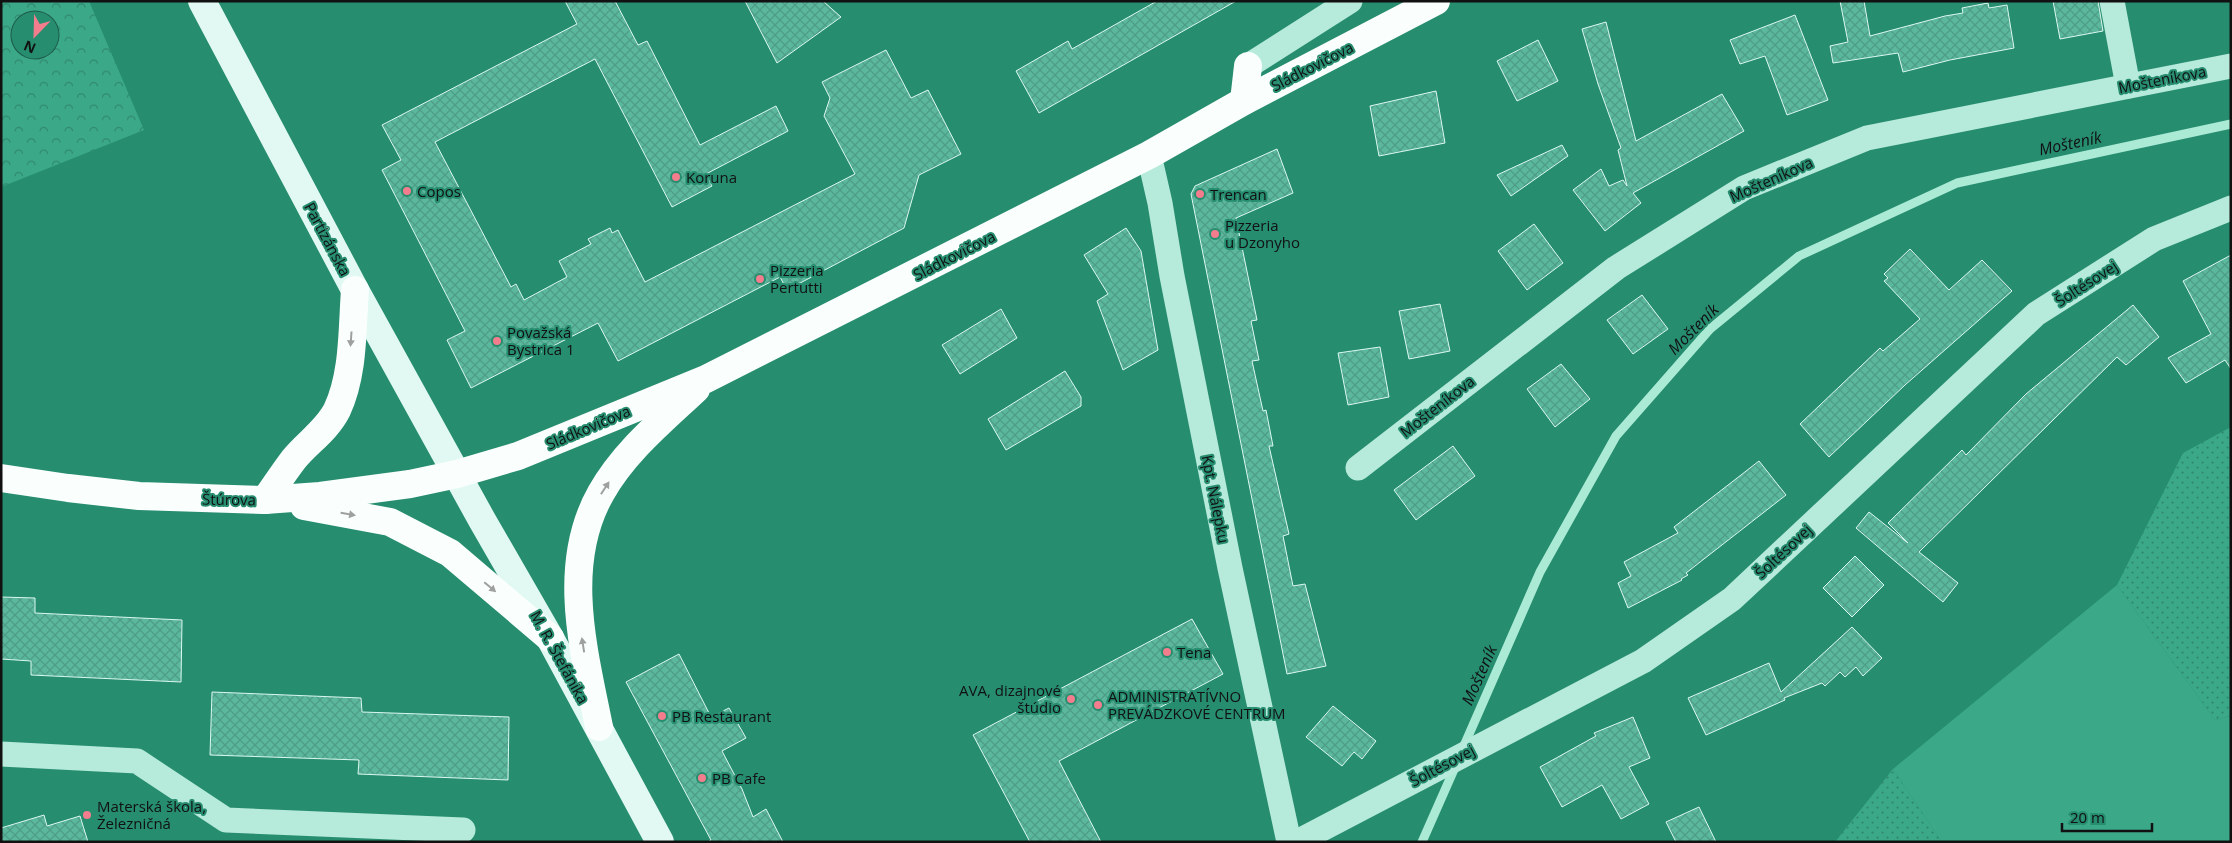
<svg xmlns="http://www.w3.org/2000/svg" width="2232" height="843" font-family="'Open Sans',sans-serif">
  <defs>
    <pattern id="grass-dots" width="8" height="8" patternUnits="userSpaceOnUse" patternTransform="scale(1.25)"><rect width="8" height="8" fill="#3ba988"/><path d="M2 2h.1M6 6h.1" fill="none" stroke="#30886e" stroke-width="1.8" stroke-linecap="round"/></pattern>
    <pattern id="forest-crowns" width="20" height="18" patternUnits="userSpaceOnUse" patternTransform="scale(1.25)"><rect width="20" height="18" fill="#3ba988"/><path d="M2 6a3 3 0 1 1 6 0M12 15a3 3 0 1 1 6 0" fill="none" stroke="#30886e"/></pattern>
    <pattern id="building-cross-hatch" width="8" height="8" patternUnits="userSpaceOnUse" patternTransform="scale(1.25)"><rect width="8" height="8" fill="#5bb89d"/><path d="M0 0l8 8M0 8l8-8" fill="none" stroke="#4e9d86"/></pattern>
  </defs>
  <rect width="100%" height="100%" fill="#278d6f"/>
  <!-- grass -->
  <g fill="url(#grass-dots)">
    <polygon points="2231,427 2231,716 2215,720 2117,585 2183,453"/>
    <polygon points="1893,769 1942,842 1835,842"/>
  </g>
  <!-- forest -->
  <path fill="url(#forest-crowns)" fill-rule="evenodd" d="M1 1H89L144 130 1 187ZM20 20H50V50H20Z"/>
  <!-- green -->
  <polygon fill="#3ba988" points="2117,585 2215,720 2231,716 2231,842 1942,842 1893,769"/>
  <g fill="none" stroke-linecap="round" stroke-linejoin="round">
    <!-- stream -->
    <g stroke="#abebd6" stroke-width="9">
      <polyline points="1463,748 1540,572 1616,436 1710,329 1799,256 1957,183 2231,124"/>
      <polyline points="1422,842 1456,765"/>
    </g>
  </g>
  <!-- building -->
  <g fill="url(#building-cross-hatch)" stroke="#dbf8ef">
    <polygon points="565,1 615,1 638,45 647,41 700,145 776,106 788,131 706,174 712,186 672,207 595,59 435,142 511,287 516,284 524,300 567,277 559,261 591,244 588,239 610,228 612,233 618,230 645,282 855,174 824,116 830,98 822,82 886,50 911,98 928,90 961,154 919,175 904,228 787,290 780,277 618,361 598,323 471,388 447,340 465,331 382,170 401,160 382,125 577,24"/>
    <polygon points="745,1 823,1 841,17 777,63"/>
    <polygon points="1157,1 1236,1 1039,113 1016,71 1068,41 1072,49"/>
    <polygon points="1840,1 1864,1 1870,36 1945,16 1963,13 1962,8 1988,3 1989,8 2007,5 2014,48 1950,60 1903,72 1898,53 1833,63 1830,46 1848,42"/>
    <polygon points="2053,1 2098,1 2103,31 2060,39"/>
    <polygon points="1795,15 1828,100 1787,115 1765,56 1740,64 1730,40"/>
    <polygon points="1606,22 1636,141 1722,94 1744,131 1633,193 1641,203 1605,231 1573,190 1601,169 1609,186 1623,180 1627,186 1618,150 1621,148 1598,84 1582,29"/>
    <polygon points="1538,40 1558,81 1517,101 1497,61"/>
    <polygon points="1436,91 1445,143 1379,156 1370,106"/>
    <polygon points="1562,145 1568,156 1511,196 1497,175"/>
    <polygon points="1277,149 1293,193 1236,218 1257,320 1251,321 1259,360 1252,361 1263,411 1266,410 1273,446 1269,446 1289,534 1283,536 1293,586 1305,584 1326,666 1287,674 1191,194 1195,186"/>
    <polygon points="1534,224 1563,263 1527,290 1498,251"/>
    <polygon points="1126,228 1141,251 1158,350 1123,370 1097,301 1108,294 1084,255"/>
    <polygon points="1910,249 1949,290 1982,260 2012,291 1905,385 1829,457 1800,424 1880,348 1883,351 1920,319 1884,281 1888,278 1884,274"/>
    <polygon points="2231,255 2231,369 2225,360 2186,383 2168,358 2211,334 2183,281"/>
    <polygon points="1642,295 1668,329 1633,354 1607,320"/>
    <polygon points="1440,304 1450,351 1409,359 1399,311"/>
    <polygon points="2133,305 2159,337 2126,365 2117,357 1919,552 1958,583 1943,602 1856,528 1869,512 1908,543 1888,523 1962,450 1966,455 2026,394"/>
    <polygon points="1001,309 1017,338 960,374 942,345"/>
    <polygon points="1380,347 1389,397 1348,405 1338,353"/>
    <polygon points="1561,364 1590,399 1555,427 1527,389"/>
    <polygon points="1065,371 1081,397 1081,406 1006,450 988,419"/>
    <polygon points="1453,446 1475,476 1416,520 1394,490"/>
    <polygon points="1759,461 1786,495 1686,573 1688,575 1681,579 1682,580 1628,608 1618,583 1631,576 1624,562 1678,533 1674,527"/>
    <polygon points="1855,556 1884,585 1852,617 1823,588"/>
    <polygon points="1,597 35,598 35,613 182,620 181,682 31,675 31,661 1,659"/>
    <polygon points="1192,619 1223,674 1059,761 1101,842 1030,842 973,735"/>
    <polygon points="1852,627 1882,658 1863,676 1856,667 1845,677 1840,672 1825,686 1822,683 1784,698 1785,700 1706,735 1688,698 1769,663 1781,692"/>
    <polygon points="679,654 711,717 729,708 746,738 722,751 742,789 753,817 766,809 783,842 708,842 711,840 626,682"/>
    <polygon points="212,692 361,698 362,712 509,717 508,780 358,774 359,760 210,755"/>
    <polygon points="1333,706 1376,741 1362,759 1354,752 1342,766 1306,737"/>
    <polygon points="1633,717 1650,758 1629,767 1649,804 1621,819 1602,785 1562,807 1540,767 1596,736 1594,733"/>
    <polygon points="1699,807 1716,842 1676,842 1666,822"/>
    <polygon points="44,815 47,826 80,816 88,842 1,842 1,828"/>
  </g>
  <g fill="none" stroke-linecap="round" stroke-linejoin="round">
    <!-- minor -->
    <g stroke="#b6eada" stroke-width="25">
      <polyline points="2112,1 2128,86"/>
      <polyline points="1248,66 1350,1"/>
      <polyline points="1149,155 1160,203 1172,276 1230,568 1289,842"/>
      <polyline points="1358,468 1616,268 1744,188 1867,138 2231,66"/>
      <polyline points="1,754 137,761 226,820 463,830"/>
      <polyline points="1297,842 1643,661 1732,599 2036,314 2154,239 2231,208"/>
    </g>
    <!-- secondary -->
    <polyline stroke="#e1f9f2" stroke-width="28" points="202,1 355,290 482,520 550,638 660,842"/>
    <!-- primary -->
    <g stroke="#fafffd" stroke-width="28">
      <polyline points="1244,101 1248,66"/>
      <polyline points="1,478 68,488 139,496 265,500 320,496 410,484 457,474 518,456 706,379 1149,155 1244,101 1436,1"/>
      <path d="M265 500C275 486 284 472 294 459 307 443 327 430 337 410 354 374 352 329 355 290"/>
      <polyline points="304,506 390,522 450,553 550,638"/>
      <path d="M599 727C584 651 560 565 601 493 624 452 662 421 696 389"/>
    </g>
  </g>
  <!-- one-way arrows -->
  <defs><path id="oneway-solid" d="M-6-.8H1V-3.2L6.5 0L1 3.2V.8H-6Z" transform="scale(1.25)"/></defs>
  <g fill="#9da09f">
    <use href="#oneway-solid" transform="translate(351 339) rotate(94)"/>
    <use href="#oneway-solid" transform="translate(605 488) rotate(-57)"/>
    <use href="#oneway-solid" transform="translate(348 514) rotate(10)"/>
    <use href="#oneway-solid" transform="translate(490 587) rotate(40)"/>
    <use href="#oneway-solid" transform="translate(583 645) rotate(-99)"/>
  </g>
  <!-- markers -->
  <g fill="#f37c8d" stroke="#278d6f" stroke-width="2">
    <circle cx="676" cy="177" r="5"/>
    <circle cx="407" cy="191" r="5"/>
    <circle cx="1200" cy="194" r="5"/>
    <circle cx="1215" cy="234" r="5"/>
    <circle cx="760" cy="279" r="5"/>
    <circle cx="497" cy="341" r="5"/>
    <circle cx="1167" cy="652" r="5"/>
    <circle cx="1071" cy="699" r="5"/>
    <circle cx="1098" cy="705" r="5"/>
    <circle cx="662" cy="716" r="5"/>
    <circle cx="702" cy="778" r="5"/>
    <circle cx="87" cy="815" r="5"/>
  </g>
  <g text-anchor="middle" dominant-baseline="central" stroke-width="4" stroke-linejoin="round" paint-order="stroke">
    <!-- street labels -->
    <g font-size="15" fill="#111" stroke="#278d6f">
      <text transform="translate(1312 66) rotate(-27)">Sládkovičova</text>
      <text transform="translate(2162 79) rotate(-11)">Mošteníkova</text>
      <text transform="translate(1771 179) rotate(-24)">Mošteníkova</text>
      <text transform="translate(328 239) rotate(62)">Partizánska</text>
      <text transform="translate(954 255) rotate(-27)">Sládkovičova</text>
      <text transform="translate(2086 283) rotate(-33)">Šoltésovej</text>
      <text transform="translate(1437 406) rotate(-38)">Mošteníkova</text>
      <text transform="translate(588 427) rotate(-23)">Sládkovičova</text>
      <text transform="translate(229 499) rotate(1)">Štúrova</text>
      <text transform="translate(1216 499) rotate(79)">Kpt. Nálepku</text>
      <text transform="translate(1783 551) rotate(-43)">Šoltésovej</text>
      <text transform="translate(560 657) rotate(61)">M. R. Štefánika</text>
      <text transform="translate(1442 765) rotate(-28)">Šoltésovej</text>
    </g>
    <!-- poi labels -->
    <g font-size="15" fill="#111" stroke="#278d6f" text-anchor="start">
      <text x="686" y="177">Koruna</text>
      <text x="417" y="191">Copos</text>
      <text x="1210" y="194">Trencan</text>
      <text x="1225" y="225">Pizzeria<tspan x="1225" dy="17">u Dzonyho</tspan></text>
      <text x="770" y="270">Pizzeria<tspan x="770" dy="17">Pertutti</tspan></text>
      <text x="507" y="332">Považská<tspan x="507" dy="17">Bystrica 1</tspan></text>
      <text x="1177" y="652">Tena</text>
      <text x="1061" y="690" text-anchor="end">AVA, dizajnové<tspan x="1061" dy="17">štúdio</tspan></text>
      <text x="1108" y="696">ADMINISTRATÍVNO<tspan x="1108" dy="17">PREVÁDZKOVÉ CENTRUM</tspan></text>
      <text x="672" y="716">PB Restaurant</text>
      <text x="712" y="778">PB Cafe</text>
      <text x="97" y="806">Materská škola,<tspan x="97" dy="17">Železničná</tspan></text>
    </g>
    <!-- water labels -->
    <g font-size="16" font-style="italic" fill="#111" stroke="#278d6f">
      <text transform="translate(2070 143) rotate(-12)">Mošteník</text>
      <text transform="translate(1693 329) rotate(-45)">Mošteník</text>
      <text transform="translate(1479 675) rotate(-66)">Mošteník</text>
    </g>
  </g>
  <!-- border -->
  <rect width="2232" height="843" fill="none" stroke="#111111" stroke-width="5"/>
  <!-- north arrow -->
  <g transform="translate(35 35) rotate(203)"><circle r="24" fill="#278d6f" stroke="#1e5b49"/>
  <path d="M0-4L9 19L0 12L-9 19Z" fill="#f37c8d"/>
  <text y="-8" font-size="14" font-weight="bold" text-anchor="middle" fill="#111111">N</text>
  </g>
  <!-- scale -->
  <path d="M2062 823v8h90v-8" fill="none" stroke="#111111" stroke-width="2.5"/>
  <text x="2070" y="823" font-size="15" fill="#111111" stroke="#278d6f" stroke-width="4" paint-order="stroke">20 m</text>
</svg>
